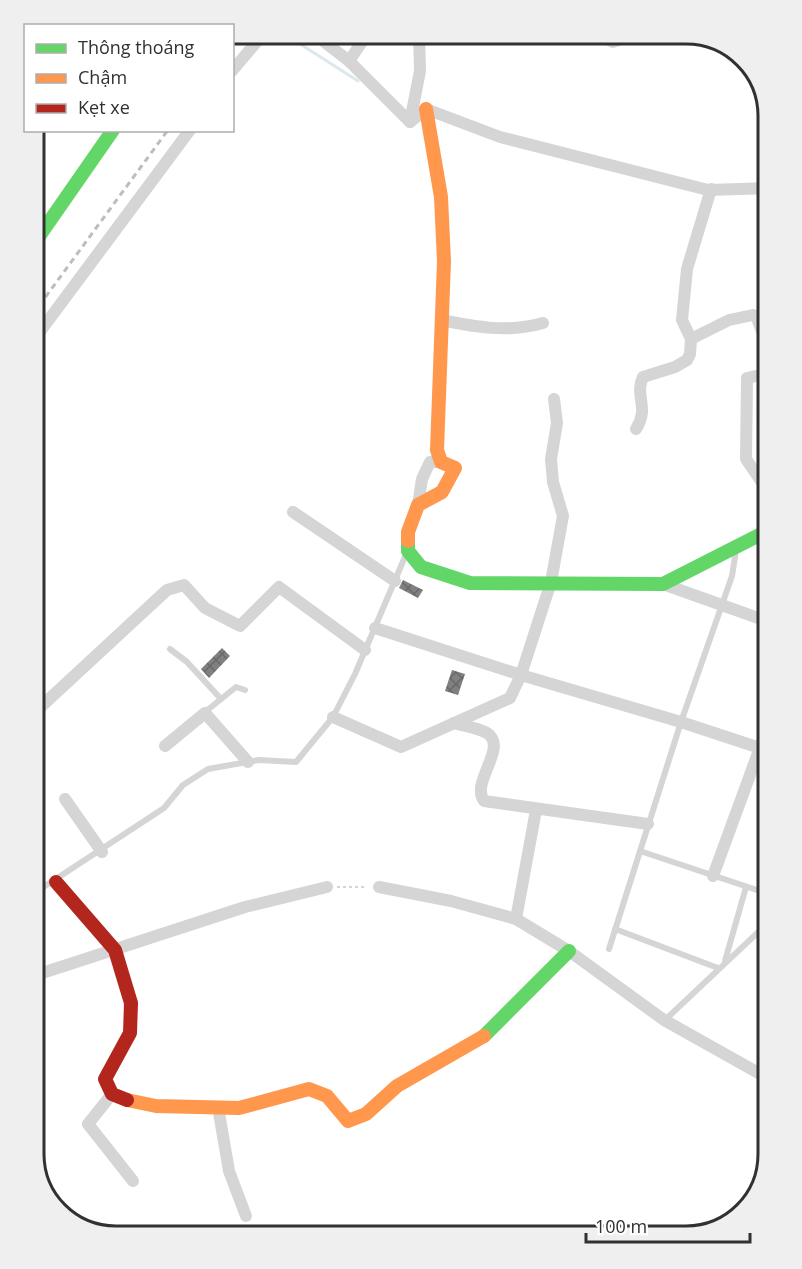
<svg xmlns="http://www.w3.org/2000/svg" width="802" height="1269" font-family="'Open Sans',sans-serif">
  <defs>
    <pattern id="building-cross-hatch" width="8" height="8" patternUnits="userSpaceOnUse" patternTransform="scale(1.5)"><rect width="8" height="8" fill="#808080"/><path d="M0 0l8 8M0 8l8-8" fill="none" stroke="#696969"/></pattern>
  </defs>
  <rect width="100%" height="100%" fill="#fff"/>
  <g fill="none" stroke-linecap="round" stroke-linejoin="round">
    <!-- stream -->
    <polyline stroke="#dbe9ee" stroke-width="3" points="283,33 358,81"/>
  </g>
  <!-- building -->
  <g fill="url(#building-cross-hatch)">
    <polygon points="403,580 423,590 418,598 399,588"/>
    <polygon points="222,648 230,656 209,678 201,669"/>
    <polygon points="452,670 465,674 458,695 445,691"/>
  </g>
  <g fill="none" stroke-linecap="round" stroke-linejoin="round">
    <!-- path -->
    <polyline stroke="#d4d4d4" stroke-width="2" stroke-dasharray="3 3" stroke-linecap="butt" points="337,887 367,887"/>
    <!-- lane -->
    <g stroke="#d5d5d5" stroke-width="6">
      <polyline points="170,649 187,662 221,699"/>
      <polyline points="205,712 236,687 245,690"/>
      <polyline points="640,851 769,894"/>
      <polyline points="33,894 164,808 183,785 208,769 259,760 296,762 333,717 355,674 407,552"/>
      <polyline points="615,929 718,968"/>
      <polyline points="609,949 681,722 732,576 736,550"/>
      <polyline points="725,961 746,887"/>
      <polyline points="665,1020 769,922"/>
    </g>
    <!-- street -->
    <g stroke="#d5d5d5" stroke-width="12">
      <polyline points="313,33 349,61 410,122 426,109 500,137 708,190 769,188"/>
      <polyline points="596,33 613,42 621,39 628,33"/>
      <polyline points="692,33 739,54"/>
      <polyline points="349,61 368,33"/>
      <polyline points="232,71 264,33"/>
      <polyline points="410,122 420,71 419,33"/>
      <path d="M441 320C476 327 508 333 543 323"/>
      <polyline points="691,339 729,320 753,315 756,316 769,349"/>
      <polyline points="33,341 190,130"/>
      <path d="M636 429C650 408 634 395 643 377L675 367 687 360 690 354 691 339 682 320 687 269 711 189"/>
      <polyline points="418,505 422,479 430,462 441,462"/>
      <polyline points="769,511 763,484 746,459 747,378 769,373"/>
      <polyline points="293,512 395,581"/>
      <polyline points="663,584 769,622"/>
      <polyline points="375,628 521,675 681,722 769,751"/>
      <polyline points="33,714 167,590 184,585 205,608 240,626 279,587 365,650"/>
      <polyline points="333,717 401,747 510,698 521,675 551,582 563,516 553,482 551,459 557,423 554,399"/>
      <path d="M454 723C464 726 478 728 487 733 509 747 470 782 484 801L648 824"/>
      <polyline points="165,746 205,713 248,762"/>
      <polyline points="65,799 102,852"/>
      <polyline points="713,876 769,723"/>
      <polyline points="379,887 451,901 516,919 569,951 664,1020 769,1079"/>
      <polyline points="516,919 536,810"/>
      <polyline points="33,976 245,907 327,887"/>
      <polyline points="112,1094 88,1124 133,1181"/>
      <polyline points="218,1107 229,1171 246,1216"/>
    </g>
    <!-- fast -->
    <g stroke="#63d668" stroke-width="14">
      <polyline points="33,245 113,130"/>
      <polyline points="408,541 408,551 421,567 470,583 663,584 769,530"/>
      <polyline points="484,1036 569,951"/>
    </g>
    <!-- slow -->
    <g stroke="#ff974d" stroke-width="14">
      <polyline points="408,541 408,532 418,505 442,492 455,468 441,462 437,450 444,261 441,197 426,109"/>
      <polyline points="127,1100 156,1106 239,1108 309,1089 327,1096 348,1121 366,1114 397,1086 484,1036"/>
    </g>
    <!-- jam -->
    <polyline stroke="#b3261e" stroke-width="14" points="56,882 115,950 131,1003 130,1033 105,1079 112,1094 127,1100"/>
    <!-- rail -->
    <g stroke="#bdbdbd" stroke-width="3" stroke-dasharray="6 4.5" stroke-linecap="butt">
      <polyline points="232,43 240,33"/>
      <polyline points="33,314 168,130"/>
    </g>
  </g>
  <!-- crop -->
  <path d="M0 0H802V1269H0ZM116 44H686A72 72 0 0 1 758 116V1154A72 72 0 0 1 686 1226H116A72 72 0 0 1 44 1154V116A72 72 0 0 1 116 44Z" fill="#efefef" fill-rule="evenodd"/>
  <path fill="none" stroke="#313131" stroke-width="3" d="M116 44H686A72 72 0 0 1 758 116V1154A72 72 0 0 1 686 1226H116A72 72 0 0 1 44 1154V116A72 72 0 0 1 116 44Z"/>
  <!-- legend -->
  <rect x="24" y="24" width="210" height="108" fill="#ffffff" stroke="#adadad" stroke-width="1.5"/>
  <rect x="36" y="44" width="30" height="9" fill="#63d668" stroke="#adadad" stroke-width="1.5"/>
  <text x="78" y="54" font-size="18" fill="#313131">Thông thoáng</text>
  <rect x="36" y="74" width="30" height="9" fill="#ff974d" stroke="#adadad" stroke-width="1.5"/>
  <text x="78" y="84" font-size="18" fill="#313131">Chậm</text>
  <rect x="36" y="104" width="30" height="9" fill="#b3261e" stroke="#adadad" stroke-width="1.5"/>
  <text x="78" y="114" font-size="18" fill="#313131">Kẹt xe</text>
  <!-- scale -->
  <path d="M586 1233v9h164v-9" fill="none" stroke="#313131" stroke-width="3"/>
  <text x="595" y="1233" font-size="18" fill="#313131" stroke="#ffffff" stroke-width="4.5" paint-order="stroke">100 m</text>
</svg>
